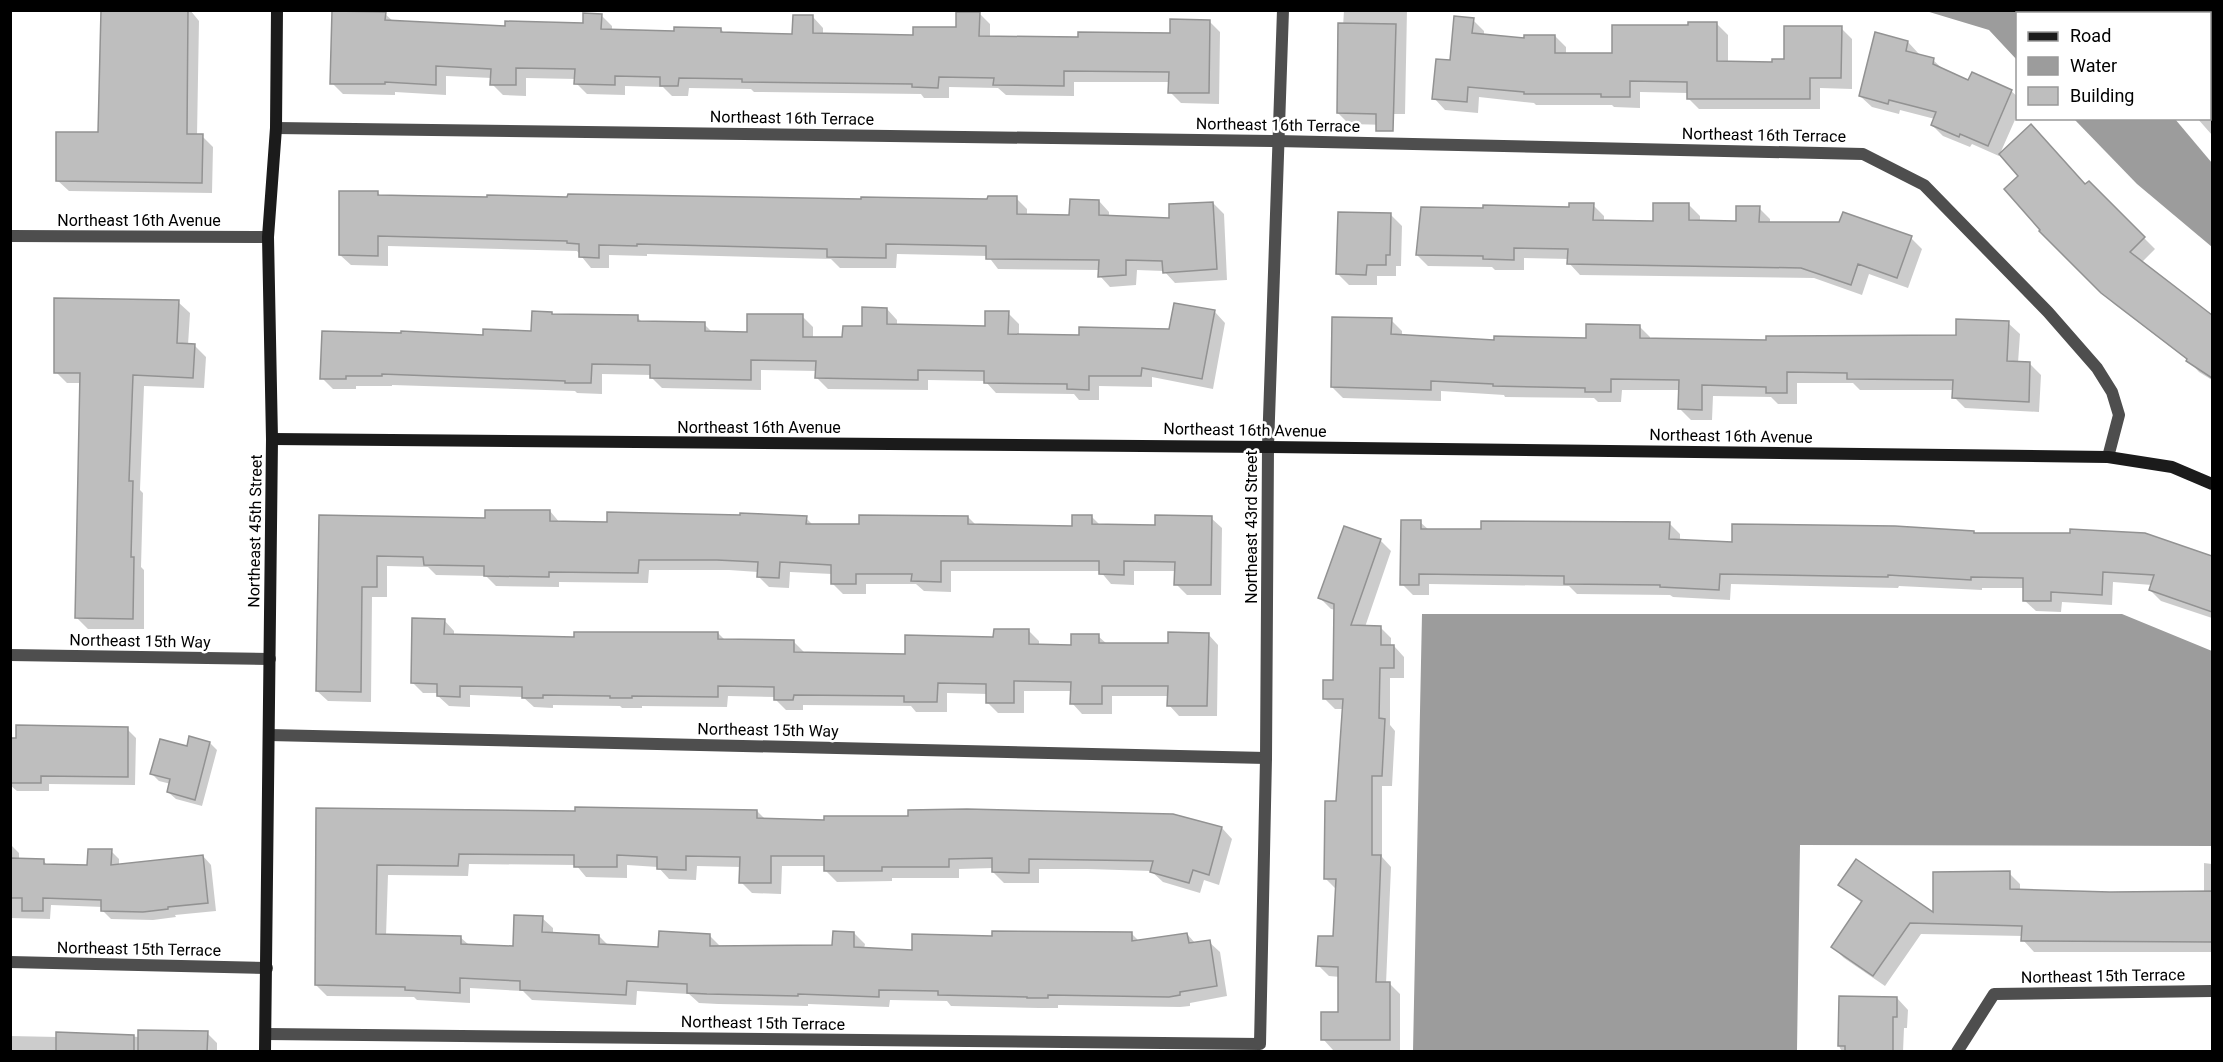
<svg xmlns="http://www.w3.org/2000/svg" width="2223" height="1062" font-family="Roboto,sans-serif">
  <rect width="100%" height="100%" fill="#fff"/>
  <!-- water -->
  <g fill="#9c9c9c">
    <polygon points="2084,11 2086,13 2018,14 2017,60 1989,30 1926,11"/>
    <polygon points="2074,119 2175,119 2212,163 2212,247 2137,184"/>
    <polygon points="1422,614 2122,614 2212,651 2212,846 1800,845 1797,1051 1413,1051"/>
  </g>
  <!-- shadow -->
  <g fill="#0003">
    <polygon points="102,10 190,10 199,21 197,136 202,136 213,147 212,193 69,191 57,180 99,134"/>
    <polygon points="1344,10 1407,10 1405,114 1389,114 1389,125 1349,124 1338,113"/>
    <polygon points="2110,10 2182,10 2184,14 2113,14"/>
    <polygon points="979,13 990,24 990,37 1080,38 1171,35 1209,21 1220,32 1219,104 1181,103 1170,92 1170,82 1074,82 1074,96 1006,95 998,88 949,87 949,98 924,98 921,94 754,92 751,89 689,88 688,96 672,96 663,87 625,86 625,95 587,94 576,83 576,79 526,78 526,96 503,95 492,84 492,78 446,76 446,95 395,92 395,95 343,94 332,83 385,14 394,22 506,27 584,24 601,15 612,26 612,31 676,33 721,29 725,34 794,35 813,17 823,28 823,35 914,37 957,29"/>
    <polygon points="1473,20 1484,31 1484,36 1525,40 1555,36 1566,47 1566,54 1613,54 1690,27 1717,24 1728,35 1728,63 1774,63 1785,61 1841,28 1852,39 1852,89 1820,88 1820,109 1699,109 1688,98 1688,93 1640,92 1640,108 1614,107 1612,105 1536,105 1534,103 1479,97 1478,113 1445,110 1434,98"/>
    <polygon points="2210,38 2212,41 2212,60 2210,62"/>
    <polygon points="1908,42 1919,54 1918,56 1933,60 1945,71 1969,82 2011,91 2018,97 2018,113 1999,156 1972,144 1970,147 1943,136 1932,125 1935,119 1900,110 1899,114 1872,107 1860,96"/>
    <polygon points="2210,63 2212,66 2212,135 2197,118 2210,118"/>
    <polygon points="2089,183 2155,249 2141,263 2212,317 2212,380 2199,372 2188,360 2114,304 2041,231"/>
    <polygon points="378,193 381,197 989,200 1016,198 1027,209 1027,215 1071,216 1099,201 1109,212 1109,217 1171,220 1213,203 1224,214 1227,280 1175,283 1164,271 1137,270 1136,285 1110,287 1100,276 1100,270 998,269 988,256 897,254 896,268 840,268 831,259 647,254 647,256 609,255 609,268 591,268 577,251 388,246 388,266 351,265 340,255"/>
    <polygon points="1593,205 1604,216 1604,222 1654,223 1689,205 1700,216 1700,222 1738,222 1759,208 1770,219 1770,224 1911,238 1922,249 1908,288 1869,274 1862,295 1814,278 1580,275 1569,263 1569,259 1524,258 1524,270 1495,270 1492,267 1428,266 1417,255 1570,209"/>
    <polygon points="1391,215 1402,226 1401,266 1396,266 1396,276 1377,276 1377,285 1349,285 1338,274"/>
    <polygon points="178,302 190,313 188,345 195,346 206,357 204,388 144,386 140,490 143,493 141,567 144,570 144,629 88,629 77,618 81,383 67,383 56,372"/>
    <polygon points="887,309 897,320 897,326 986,327 1008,313 1019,324 1019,335 1080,336 1170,330 1215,312 1225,323 1213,389 1152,377 1152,387 1099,386 1099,400 1079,400 1074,394 996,393 985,381 928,380 928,390 828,389 817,378 817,371 761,370 761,390 662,388 651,377 651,375 602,374 602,394 577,393 575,391 392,385 392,386 356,386 356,389 333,389 322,378 485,336 533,332 552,313 554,315 637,317 643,323 704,324 713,333 749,333 802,316 813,327 813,338 844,339 863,328"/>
    <polygon points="1391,320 1402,331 1402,336 1496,341 1587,339 1639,326 1650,337 1650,340 1768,342 1957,337 2008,323 2020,334 2018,363 2030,364 2041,375 2039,412 1965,408 1954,397 1954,390 1860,390 1853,383 1797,383 1797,404 1778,404 1771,397 1713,396 1712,420 1691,420 1680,409 1680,390 1622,390 1621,402 1598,402 1594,398 1505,397 1504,395 1441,391 1441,401 1343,398 1332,387"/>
    <polygon points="550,511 560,523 806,518 813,525 860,526 968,517 976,525 1074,528 1091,516 1101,526 1157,526 1211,518 1222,528 1221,595 1187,595 1176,584 1176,571 1134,571 1134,585 1111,584 1100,571 951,571 951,592 924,591 916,584 866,584 866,594 843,594 832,583 832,574 790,572 789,588 769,587 758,576 758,572 729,570 649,570 648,583 559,582 559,587 496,586 486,576 436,575 428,567 387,566 387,597 372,597 371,702 328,701 317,691 320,516 487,520"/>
    <polygon points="1420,522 1429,530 1483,531 1669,523 1680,534 1680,541 1734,544 1976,535 2144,535 2212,558 2212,618 2161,601 2150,590 2152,585 2113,582 2112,605 2062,602 2061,612 2036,611 2024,600 2025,588 1982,588 1982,590 1899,586 1898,588 1731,584 1730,600 1673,597 1670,595 1577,594 1569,586 1429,584 1429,595 1413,595 1402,584"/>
    <polygon points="1380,540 1391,551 1365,627 1380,627 1391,638 1391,646 1394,646 1404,657 1404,678 1390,678 1390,725 1395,731 1392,786 1382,786 1382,857 1391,867 1386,984 1390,984 1400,994 1400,1050 1333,1050 1323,1039 1340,1014 1340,977 1329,976 1318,965 1335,938 1337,890 1325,878 1338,803 1343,709 1335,709 1324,698 1334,682 1336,610 1331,609 1320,598"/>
    <polygon points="444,620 454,631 454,635 576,638 718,633 725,640 794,642 804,652 907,656 1029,631 1039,641 1039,646 1072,647 1098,636 1107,644 1170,645 1208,634 1218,645 1217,716 1179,716 1169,705 1169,696 1112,696 1112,714 1082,714 1072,703 1072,691 1024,691 1024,713 998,713 988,703 988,694 947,693 947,712 916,712 911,706 803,705 803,710 786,710 775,699 775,697 728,696 727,707 642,706 642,708 622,708 620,706 553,705 553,708 534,707 523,697 470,695 470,707 449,706 438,696 439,693 423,693 412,682"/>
    <polygon points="127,729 136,738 135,785 49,784 49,791 17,791 10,785 10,740"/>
    <polygon points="210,743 217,750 202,806 176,799 168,792 171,784 159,781 152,774 188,748"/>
    <polygon points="317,809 576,813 757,811 766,820 826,821 1172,816 1222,828 1232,839 1219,885 1204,880 1200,893 1163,882 1151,871 1087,869 1039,869 1039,883 1004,883 993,872 993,868 959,869 959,878 892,878 892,881 837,882 826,871 826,866 782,866 781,894 752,893 741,882 741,867 697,866 696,880 669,879 658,867 627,865 627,878 586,877 576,865 469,864 468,876 388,875 386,936 460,937 469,945 514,948 542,918 553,928 553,934 599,936 609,946 659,949 710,936 721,947 833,947 854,933 865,944 864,949 913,951 993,937 1132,934 1139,941 1187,934 1196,944 1209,942 1220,952 1227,996 1190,1003 1190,1006 1180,1007 1058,1005 1058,1008 1039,1008 951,1006 947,1001 890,1000 889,1007 808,1004 808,1006 718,1004 699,1003 689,994 637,991 636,1005 532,1000 523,991 470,988 470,1003 417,1000 414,997 327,996 316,985"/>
    <polygon points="10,844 19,853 19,860 43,860 48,866 89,867 111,851 119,859 119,866 203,856 211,865 216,911 175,915 176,917 153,920 111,919 103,911 103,907 51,905 50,919 10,918"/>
    <polygon points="2204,863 2212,864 2212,952 2034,952 2023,940 2023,936 1921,934 1885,986 1844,958 1833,947 1862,903 1840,885 1934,914 2009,873 2020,884 2020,891 2204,893"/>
    <polygon points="1897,998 1908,1010 1907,1028 1904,1028 1903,1052 1842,1052 1839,1046"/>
    <polygon points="58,1033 140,1037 207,1033 217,1043 217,1052 10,1052 10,1036 58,1037"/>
  </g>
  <!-- building -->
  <g fill="#bebebe" stroke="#929292" stroke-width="1.5">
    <polygon points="101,10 188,10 187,134 203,134 202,183 56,181 56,132 98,132"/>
    <polygon points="332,11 386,12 385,20 505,26 505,21 583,23 583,13 602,14 601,29 674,31 674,27 721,28 721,32 792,34 793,15 813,15 813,33 913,35 913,27 956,27 956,12 980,12 979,36 1078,37 1078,32 1170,33 1170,19 1210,20 1209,93 1168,93 1169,72 1064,71 1064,86 993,85 994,78 939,77 938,88 912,87 912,84 742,82 742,79 679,78 678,86 660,86 660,77 615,76 615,85 574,84 575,69 516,68 516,85 490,85 491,69 436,66 436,85 385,82 385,84 330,84"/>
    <polygon points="1454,16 1474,18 1472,33 1524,38 1524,35 1555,35 1555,53 1612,53 1612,25 1688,25 1688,22 1717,22 1717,61 1772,62 1772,59 1784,59 1784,26 1842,26 1841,78 1810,78 1810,99 1687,99 1687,82 1630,81 1630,97 1601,97 1601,94 1524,94 1524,92 1468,87 1467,102 1432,99 1436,59 1450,60"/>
    <polygon points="1338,23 1396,24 1393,131 1376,131 1376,114 1337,113"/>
    <polygon points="1875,32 1908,41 1906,51 1934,58 1933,64 1968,80 1972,72 2012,90 1988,146 1960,134 1959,137 1931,125 1936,112 1889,100 1888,104 1859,96"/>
    <polygon points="2031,124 2085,184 2089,181 2145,237 2130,252 2212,315 2212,378 2186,361 2187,359 2101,293 2039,231 2040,230 2004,189 2018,176 1999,154"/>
    <polygon points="339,191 378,191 378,195 487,197 487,195 567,197 568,194 861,199 861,197 987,199 988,196 1017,196 1017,214 1069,215 1070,199 1099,200 1099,215 1169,218 1169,204 1213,202 1217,269 1163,273 1162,261 1126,260 1126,275 1098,277 1099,260 986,259 986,246 886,244 886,258 827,257 827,249 637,244 637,246 599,245 599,258 579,257 579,244 567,243 567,241 378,236 378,256 339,255"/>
    <polygon points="1569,203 1594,203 1593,220 1653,221 1653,203 1689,203 1689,220 1736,221 1736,206 1760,206 1759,222 1839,222 1843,212 1912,236 1897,278 1858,264 1851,285 1801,268 1567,264 1568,249 1514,248 1514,260 1483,259 1483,256 1416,255 1421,207 1483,208 1483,205 1569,207"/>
    <polygon points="1338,212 1391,213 1390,255 1386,255 1386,265 1367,265 1366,275 1336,274"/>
    <polygon points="54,298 179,300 177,343 195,344 193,378 133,375 129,481 133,481 131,557 134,557 133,619 75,618 80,373 54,373"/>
    <polygon points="1174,303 1215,310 1202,379 1142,368 1141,376 1089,376 1089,390 1067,389 1067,384 984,383 984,371 918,370 918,380 815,378 816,361 751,360 751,380 650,378 650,365 592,364 591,383 565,383 565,381 382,374 382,376 346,376 346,379 320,379 322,331 401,333 401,331 483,335 483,329 531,331 532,311 552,312 552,314 638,315 638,321 705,322 705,331 747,332 747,314 803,314 803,337 842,337 843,326 862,326 862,307 887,308 887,324 985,326 985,311 1009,311 1008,334 1079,335 1079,327 1169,329"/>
    <polygon points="1332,317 1392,318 1391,334 1494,340 1494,336 1586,338 1586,324 1640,325 1640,338 1766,340 1766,336 1956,335 1956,319 2009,321 2007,361 2030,362 2029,402 1952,398 1953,380 1847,379 1847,373 1787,372 1787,393 1766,393 1766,387 1702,385 1702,410 1678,409 1679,380 1611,379 1611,392 1585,392 1585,388 1493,386 1493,384 1431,381 1431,390 1331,387"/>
    <polygon points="485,510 550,510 550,521 607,522 607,512 740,515 740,513 807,516 806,524 859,524 859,515 968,516 968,524 1072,526 1072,515 1092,515 1092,524 1155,525 1155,515 1212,516 1211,585 1174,585 1175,562 1124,561 1124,575 1099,574 1099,561 941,561 941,582 911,581 912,574 856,574 856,584 831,584 831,565 780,562 779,578 757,577 758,562 717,560 639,560 638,573 549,572 549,577 484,576 484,566 424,565 423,557 377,556 377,587 362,587 361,692 316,691 319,515 485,518"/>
    <polygon points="1401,520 1421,520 1421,529 1481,529 1481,521 1670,522 1669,539 1732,542 1732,524 1895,526 1974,531 1974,533 2070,533 2070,529 2145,533 2212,556 2212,612 2149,590 2154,575 2103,572 2102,595 2051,592 2051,601 2023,601 2023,578 1971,577 1971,580 1888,575 1888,577 1720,574 1719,590 1660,587 1660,585 1564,584 1564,576 1419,574 1419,585 1400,585"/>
    <polygon points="1344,526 1381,539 1351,625 1381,626 1381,645 1394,645 1394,668 1380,668 1379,718 1385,719 1382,776 1372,776 1372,855 1381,855 1376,982 1390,982 1390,1040 1321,1040 1321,1012 1338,1012 1338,967 1316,966 1318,936 1333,936 1336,879 1324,879 1325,801 1336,801 1343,699 1323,699 1323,680 1333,680 1334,604 1318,598"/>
    <polygon points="412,618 445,619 444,634 574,637 574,632 718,632 718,639 794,640 794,652 905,654 905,635 993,637 994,629 1029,629 1029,644 1071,645 1071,634 1099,634 1099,643 1168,643 1168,632 1209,633 1207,706 1167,706 1168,686 1102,686 1102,704 1070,704 1071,682 1014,681 1014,703 986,703 986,684 938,683 937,702 904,702 904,696 794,695 793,700 774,700 774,687 718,686 718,697 632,696 632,698 610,698 610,696 543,695 543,698 522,698 522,687 460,686 460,697 437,696 437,684 411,683"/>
    <polygon points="16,725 128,727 128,777 41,776 41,783 10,783 10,738 16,738"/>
    <polygon points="189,736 210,742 195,800 167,792 170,779 150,774 160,739 187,746"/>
    <polygon points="575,807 757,810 757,818 824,820 824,816 908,816 908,810 967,809 1173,814 1222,827 1209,875 1193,870 1189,883 1150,872 1153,861 1029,859 1029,873 992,872 992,858 949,859 949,867 882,867 882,871 824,871 824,856 771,856 771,883 739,883 740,857 686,856 686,870 657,869 657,857 617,855 617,867 574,867 574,855 459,854 458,866 377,865 376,934 461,936 461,944 513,946 514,915 543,916 542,932 599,935 599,944 658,947 659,931 710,934 710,946 832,945 833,931 854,932 854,947 912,950 912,934 992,936 992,931 1132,932 1132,941 1187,933 1189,943 1210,940 1217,986 1180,992 1180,995 1169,997 1048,995 1048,998 1027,998 1027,997 938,995 938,991 879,990 879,997 798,994 798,996 707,994 687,993 687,984 627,981 626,995 520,990 520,981 460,978 460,993 405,990 405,987 315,985 316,808 575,811"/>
    <polygon points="88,849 112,849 111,865 203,855 208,903 168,907 168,909 143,912 101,911 101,900 43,898 43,911 22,911 22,898 10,898 10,858 44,859 44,864 87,865"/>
    <polygon points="1856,859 1933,912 1933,872 2010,871 2010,889 2110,892 2212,891 2212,942 2021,941 2022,926 1910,923 1873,976 1831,947 1862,901 1838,885"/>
    <polygon points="1839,996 1897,997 1897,1017 1893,1017 1893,1052 1845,1052 1845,1046 1838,1046"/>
    <polygon points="138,1030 208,1031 207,1052 138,1052"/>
    <polygon points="56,1032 134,1035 134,1052 56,1052"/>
  </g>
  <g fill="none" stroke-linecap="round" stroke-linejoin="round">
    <!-- street -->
    <g stroke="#4e4e4e" stroke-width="12">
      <polyline points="276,128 1277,141 1863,154 1924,185 2048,312 2097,368 2112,392 2119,415 2108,457"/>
      <polyline points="10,236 268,237"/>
      <polyline points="10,655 270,659"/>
      <polyline points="269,735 1266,758"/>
      <polyline points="10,962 267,968"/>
      <polyline points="266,1034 1260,1044 1266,758 1268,447 1283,10"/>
      <polyline points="1957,1052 1994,994 2212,991"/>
    </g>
    <!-- secondary -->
    <g stroke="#1b1b1b" stroke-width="12">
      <polyline points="272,439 1268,447 2108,457 2172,467 2212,484"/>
      <polyline points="265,1052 272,439 268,237 276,128 277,10"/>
    </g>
  </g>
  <g text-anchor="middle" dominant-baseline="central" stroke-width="5" stroke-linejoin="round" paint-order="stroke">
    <!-- street labels -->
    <g font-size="16" fill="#000" stroke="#fff">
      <text transform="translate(792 118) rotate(1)">Northeast 16th Terrace</text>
      <text transform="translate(1278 125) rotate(1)">Northeast 16th Terrace</text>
      <text transform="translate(1764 135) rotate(1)">Northeast 16th Terrace</text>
      <text x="139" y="220">Northeast 16th Avenue</text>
      <text x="759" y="427">Northeast 16th Avenue</text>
      <text transform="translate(1245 430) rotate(1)">Northeast 16th Avenue</text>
      <text transform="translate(1731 436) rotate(1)">Northeast 16th Avenue</text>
      <text transform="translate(1251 527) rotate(-90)">Northeast 43rd Street</text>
      <text transform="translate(255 531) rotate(-89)">Northeast 45th Street</text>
      <text transform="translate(140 641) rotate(1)">Northeast 15th Way</text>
      <text transform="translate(768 730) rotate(1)">Northeast 15th Way</text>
      <text transform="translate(139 949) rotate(1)">Northeast 15th Terrace</text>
      <text transform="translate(2103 976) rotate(-1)">Northeast 15th Terrace</text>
      <text transform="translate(763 1023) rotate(1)">Northeast 15th Terrace</text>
    </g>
  </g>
  <!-- border -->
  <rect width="2223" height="1062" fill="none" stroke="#000000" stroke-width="24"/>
  <!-- legend -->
  <rect x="2016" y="12" width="195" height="108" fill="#ffffff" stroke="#999999" stroke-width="1.5"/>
  <rect x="2028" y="32" width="30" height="9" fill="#1b1b1b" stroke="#999999" stroke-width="1.5"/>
  <text x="2070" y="42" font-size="18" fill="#000000">Road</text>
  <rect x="2028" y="57" width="30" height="18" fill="#9c9c9c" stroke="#999999" stroke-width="1.5"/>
  <text x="2070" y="72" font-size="18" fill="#000000">Water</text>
  <rect x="2028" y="87" width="30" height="18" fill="#bebebe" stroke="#999999" stroke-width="1.5"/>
  <text x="2070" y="102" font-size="18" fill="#000000">Building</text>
</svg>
